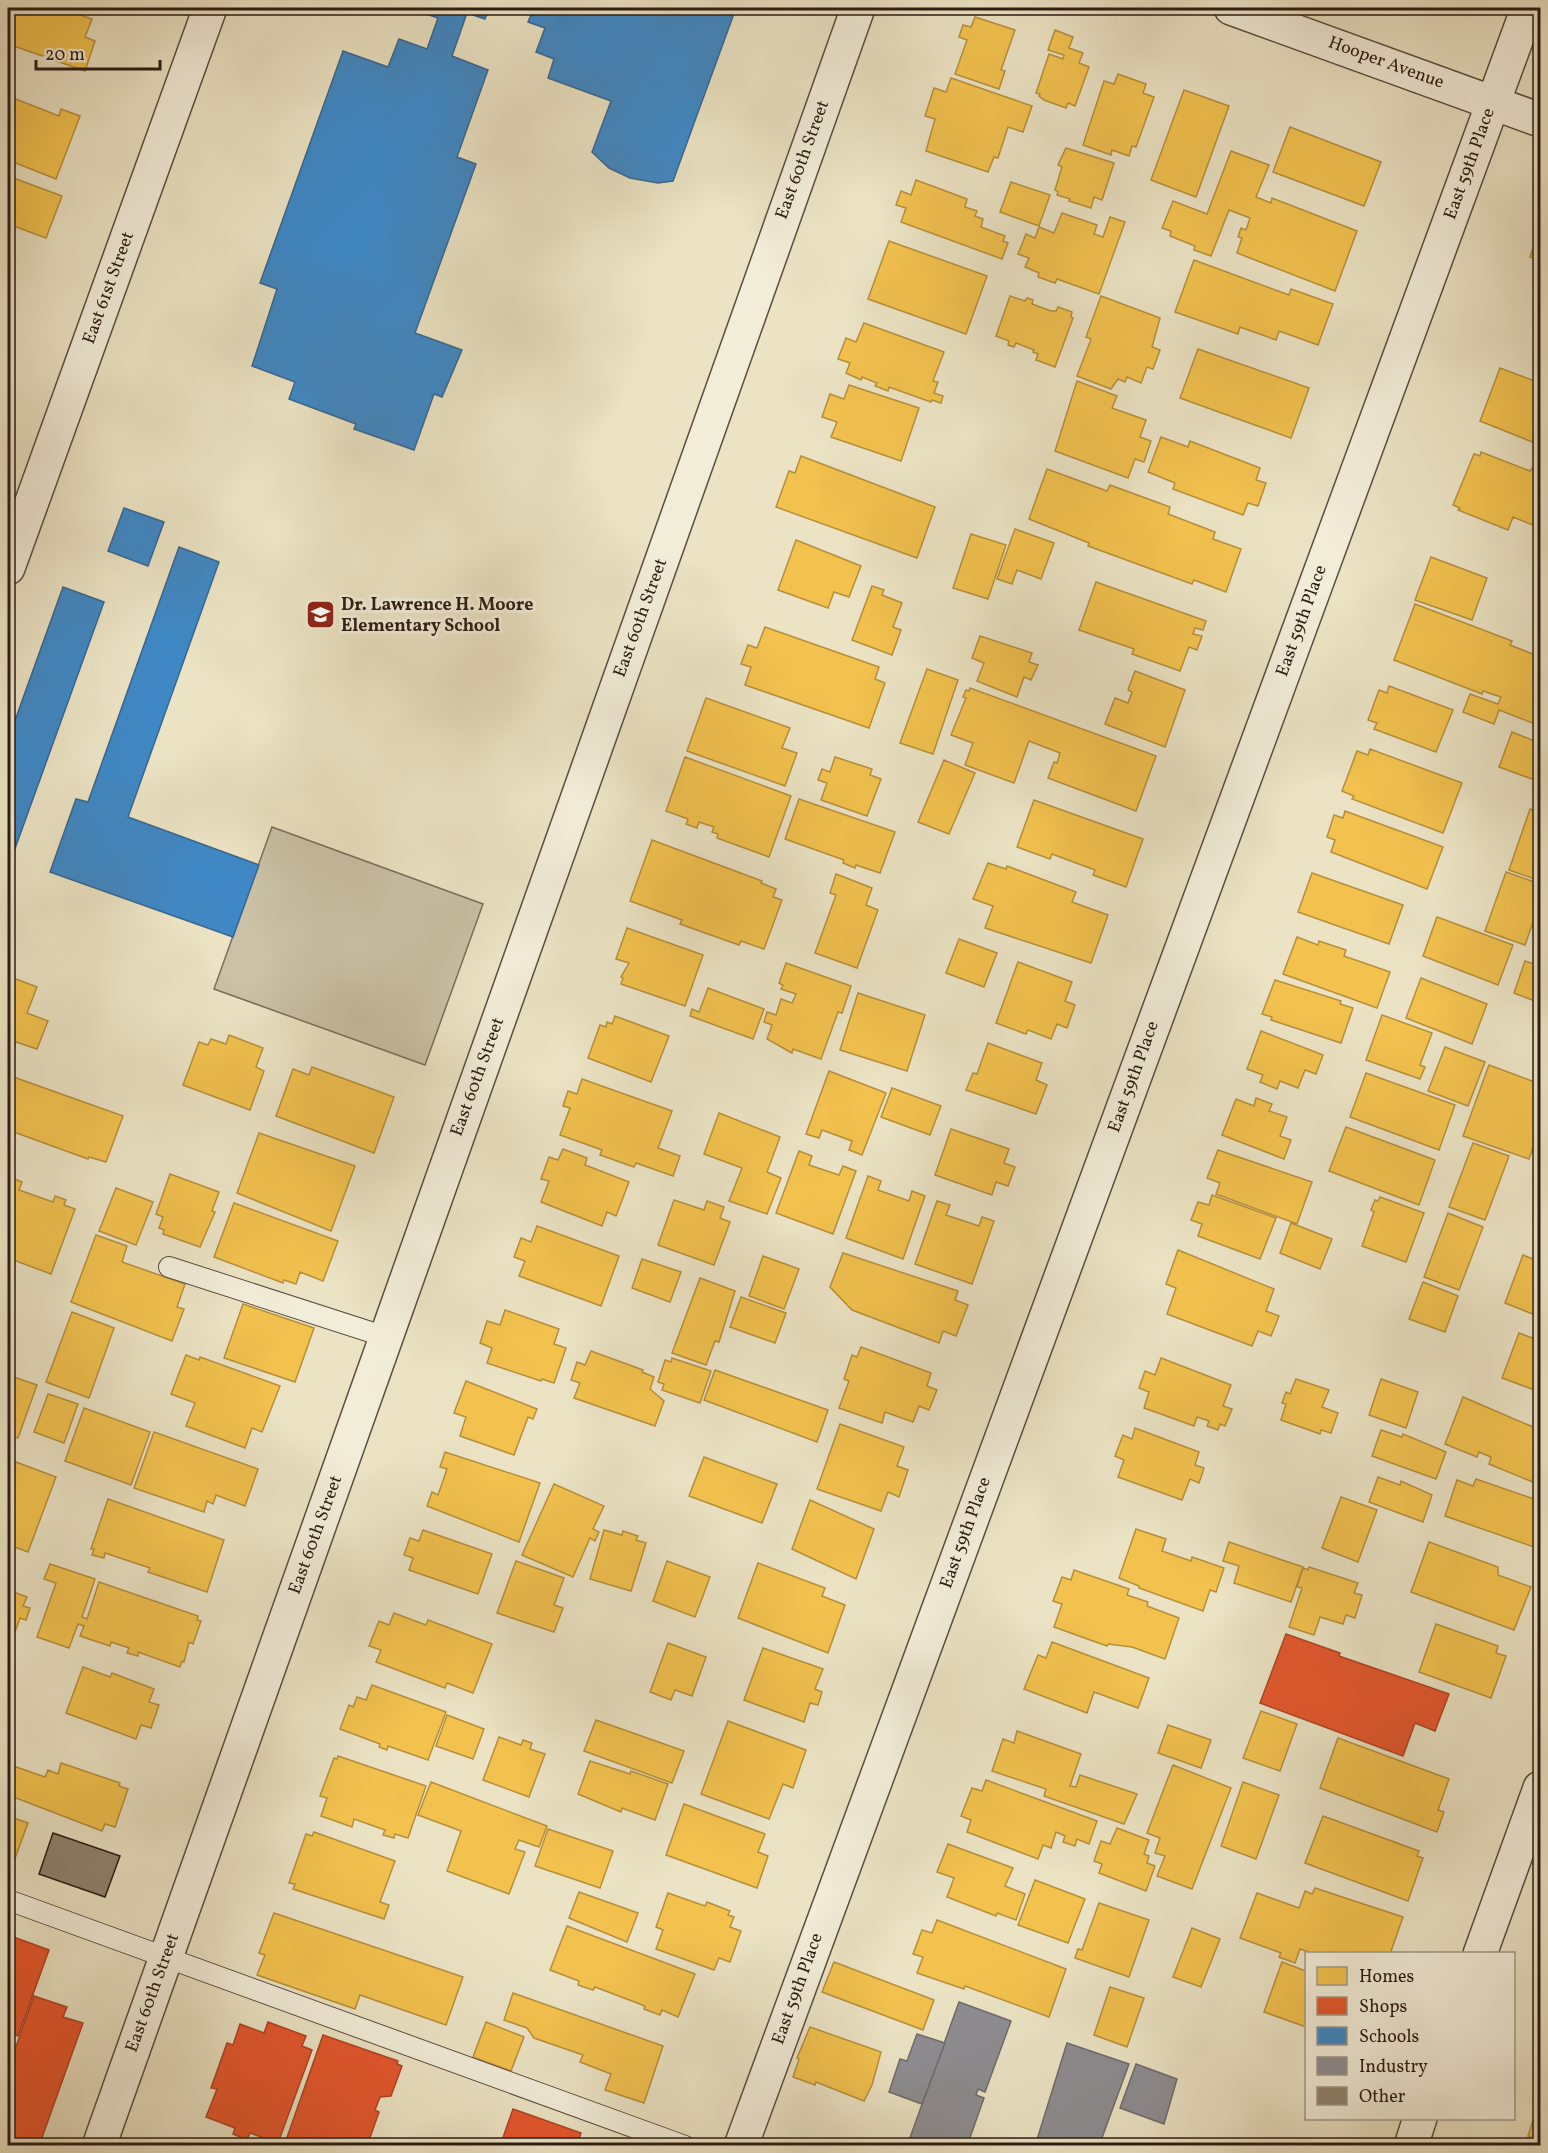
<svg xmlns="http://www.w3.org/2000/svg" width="1548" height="2153" font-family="Vollkorn,serif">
  <rect width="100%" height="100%" fill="#ebe3c4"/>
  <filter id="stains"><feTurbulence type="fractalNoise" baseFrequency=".00333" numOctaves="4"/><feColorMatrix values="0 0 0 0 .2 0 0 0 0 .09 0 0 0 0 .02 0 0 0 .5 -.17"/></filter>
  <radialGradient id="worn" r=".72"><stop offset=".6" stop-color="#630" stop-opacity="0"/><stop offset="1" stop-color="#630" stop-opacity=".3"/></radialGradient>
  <!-- green -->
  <polygon fill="#cac1a6" stroke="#7a6e5c" stroke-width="1.5" points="272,827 483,904 425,1065 214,989"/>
  <!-- homes -->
  <g fill="#f2c14e" stroke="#b68f3c" stroke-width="1.5">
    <polygon points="8,8 59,8 92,19 85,37 95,41 85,71 8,44"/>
    <polygon points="975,17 1015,30 1001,70 1005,71 999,89 955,74 967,40 959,37 963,25 971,27"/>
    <polygon points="1055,30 1073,37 1069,48 1083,53 1079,63 1089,67 1075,106 1068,103 1066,108 1044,100 1039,96 1040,94 1036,93 1049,54 1063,59 1064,55 1048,50"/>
    <polygon points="1118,74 1146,84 1143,93 1154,97 1136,147 1132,146 1129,156 1112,150 1111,155 1083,145 1104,81 1114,84"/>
    <polygon points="951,78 1032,106 1023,132 1008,127 998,158 994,157 988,172 926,151 935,119 925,116 934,88 946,92"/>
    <polygon points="1184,90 1229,106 1196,197 1151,180"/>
    <polygon points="8,96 59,116 61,109 80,116 56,179 8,160"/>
    <polygon points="1290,127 1381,162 1364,206 1273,172"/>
    <polygon points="1066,148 1114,163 1102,200 1094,197 1091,208 1069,201 1070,199 1057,195 1058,192 1055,190 1062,167 1058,165"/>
    <polygon points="1231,151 1269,165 1256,197 1271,203 1272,198 1357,231 1335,291 1237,253 1242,238 1238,237 1241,228 1246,230 1250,218 1229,210 1211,256 1194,250 1195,246 1170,236 1171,231 1162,228 1173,201 1207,214"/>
    <polygon points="8,176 62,196 46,238 8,224"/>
    <polygon points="916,180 967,199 965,207 977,211 975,216 983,219 981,227 1005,236 1003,241 1008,243 1002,259 901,222 906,208 896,205 901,191 911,195"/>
    <polygon points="1011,182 1050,195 1039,226 1000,212"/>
    <polygon points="1062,213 1097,225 1094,234 1103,237 1110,217 1125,222 1099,294 1057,279 1055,283 1038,277 1039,273 1025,267 1029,258 1018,254 1026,234 1035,238 1039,227 1054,233"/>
    <polygon points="1540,227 1540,261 1530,257"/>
    <polygon points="889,241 987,276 966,334 868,299"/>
    <polygon points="1194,260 1289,295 1291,289 1333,304 1318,345 1279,331 1276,340 1240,327 1238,334 1175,312"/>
    <polygon points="1540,261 1540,283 1533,281"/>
    <polygon points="1010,296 1025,301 1027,298 1033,300 1032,304 1051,311 1056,311 1058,307 1072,312 1071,317 1073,318 1055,367 1036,360 1038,354 1033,352 1034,350 1016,343 1014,347 1008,345 1009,341 996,336"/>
    <polygon points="1101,296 1160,318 1152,347 1160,350 1153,369 1147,367 1141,383 1127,377 1125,382 1118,379 1111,389 1077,376 1091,339 1086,337"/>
    <polygon points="864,323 944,352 933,381 938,382 934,393 943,396 941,403 932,400 931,402 889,387 888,391 875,386 877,383 862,377 861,380 846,373 850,363 838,359 846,338 856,342"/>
    <polygon points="1198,349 1309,388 1291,438 1180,398"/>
    <polygon points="1500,368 1540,383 1540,445 1480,421"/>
    <polygon points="1077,381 1117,396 1112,408 1146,420 1140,437 1151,441 1144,462 1135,459 1128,478 1055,451"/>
    <polygon points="849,385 919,408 901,461 831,437 837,422 822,417 830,394 844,399"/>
    <polygon points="1161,437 1188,447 1190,441 1260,468 1256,480 1266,483 1258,506 1248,503 1243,515 1173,489 1175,483 1148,472"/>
    <polygon points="1481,452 1530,471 1532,468 1540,471 1540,528 1513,517 1508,530 1458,510 1460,508 1453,505 1474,454 1480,456"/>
    <polygon points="801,456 935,507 917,558 776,507 789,471 795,473"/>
    <polygon points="1047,469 1107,491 1110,485 1170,507 1168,514 1215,532 1213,539 1241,549 1226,592 1194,580 1192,584 1088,546 1089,543 1029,519"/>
    <polygon points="1015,529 1054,543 1041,579 1017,570 1012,584 997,579"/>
    <polygon points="971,534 1006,545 988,599 953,588"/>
    <polygon points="796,540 861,566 849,597 834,592 828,608 778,590"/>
    <polygon points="1431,557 1487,578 1472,620 1415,600"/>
    <polygon points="1096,582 1206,621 1203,630 1195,628 1193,634 1202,636 1197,650 1189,647 1180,671 1132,654 1134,649 1079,630"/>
    <polygon points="872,586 884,590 882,595 902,603 893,627 901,630 892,655 852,640"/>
    <polygon points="1415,604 1512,641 1510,645 1540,657 1540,726 1499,710 1494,724 1463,712 1470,694 1498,704 1501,697 1483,691 1482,694 1394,660"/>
    <polygon points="765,627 879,667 875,679 885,683 869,728 745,685 751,667 741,664 748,645 757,648"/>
    <polygon points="980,636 1032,653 1029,662 1038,665 1031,680 1024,677 1017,697 977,681 984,663 972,658"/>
    <polygon points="927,669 958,680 933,754 900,743"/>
    <polygon points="1135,671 1185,690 1165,747 1105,724 1115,698 1128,703 1132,692 1128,690"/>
    <polygon points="1389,686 1453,710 1436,752 1374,729 1377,723 1368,720 1379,690 1387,693"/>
    <polygon points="970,688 1156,756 1136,811 1048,778 1054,762 1057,763 1060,753 1029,741 1014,783 965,765 973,743 951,735 966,698 963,697 966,690 969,691"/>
    <polygon points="706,698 790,728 782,748 797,753 785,786 687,751"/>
    <polygon points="1512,732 1540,743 1540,782 1499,767"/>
    <polygon points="1370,749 1462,783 1443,833 1352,799 1354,796 1342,791 1357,751 1368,755"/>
    <polygon points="685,757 791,796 769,857 717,838 718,834 712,832 714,827 699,822 697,828 686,824 688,819 666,811"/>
    <polygon points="835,757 872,769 870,775 881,779 867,816 821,800 827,783 818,780 822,769 830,772"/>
    <polygon points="944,760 975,773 949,834 918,822"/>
    <polygon points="799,799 895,832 880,873 856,865 855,868 843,863 844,860 785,839"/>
    <polygon points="1034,800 1143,839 1126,887 1093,875 1095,870 1052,854 1050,859 1017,847"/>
    <polygon points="1530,809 1540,813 1540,881 1509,870"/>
    <polygon points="1345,811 1443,847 1427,889 1331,852 1335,840 1327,837 1334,815 1343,818"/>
    <polygon points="652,840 762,881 761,883 776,889 773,897 782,900 764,949 741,941 739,945 680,924 682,920 630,901"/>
    <polygon points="988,863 1006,869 1007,866 1076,892 1072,902 1108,915 1091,963 985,928 993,906 973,899"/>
    <polygon points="1506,872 1540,884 1540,902 1525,945 1485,931"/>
    <polygon points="1312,873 1403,905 1389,944 1298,912"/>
    <polygon points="836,874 872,888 866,905 878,910 857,968 815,953 836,895 830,893"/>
    <polygon points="1437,917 1513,945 1498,985 1423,956"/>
    <polygon points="627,928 703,955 685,1006 621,984 623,978 621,977 629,963 616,959"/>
    <polygon points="1297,937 1318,945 1319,941 1346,950 1344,956 1390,972 1377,1008 1283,974"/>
    <polygon points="959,939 997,953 984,987 946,973"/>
    <polygon points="1525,961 1540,966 1540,1003 1514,993"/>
    <polygon points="1018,962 1072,982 1065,1001 1075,1005 1067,1028 1057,1024 1051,1039 1028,1030 1026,1034 996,1023"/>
    <polygon points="786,963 851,986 842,1013 838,1012 821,1059 793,1049 792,1053 767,1039 772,1025 764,1022 767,1012 776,1015 781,999 792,1003 796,994 781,989 783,985 779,983"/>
    <polygon points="8,976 37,987 27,1013 48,1021 37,1049 16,1042 15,1045 8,1043"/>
    <polygon points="1421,978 1487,1004 1472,1044 1406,1018"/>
    <polygon points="1275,980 1341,1001 1340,1004 1353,1008 1341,1043 1271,1020 1272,1017 1262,1014"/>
    <polygon points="708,988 764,1009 753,1039 690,1016 692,1009 699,1012"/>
    <polygon points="858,993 925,1015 907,1071 840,1050"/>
    <polygon points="1382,1015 1432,1033 1420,1065 1425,1067 1420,1079 1366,1060"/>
    <polygon points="615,1016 669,1036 651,1082 588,1058 600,1025 606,1027 607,1022 612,1024"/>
    <polygon points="1261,1031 1323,1055 1316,1074 1305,1070 1298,1088 1280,1081 1277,1089 1260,1082 1263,1075 1247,1069"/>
    <polygon points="229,1035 263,1048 256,1067 264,1071 250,1110 183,1085 199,1042 208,1045 211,1039 226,1044"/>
    <polygon points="988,1043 1042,1063 1036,1080 1047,1085 1036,1114 966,1090 973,1073 977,1074"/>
    <polygon points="1445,1047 1485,1062 1468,1106 1428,1091"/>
    <polygon points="1489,1065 1540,1084 1540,1127 1529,1159 1463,1136"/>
    <polygon points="312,1067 394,1097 374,1153 276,1116 293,1069 309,1075"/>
    <polygon points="829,1071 886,1093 862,1155 849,1150 852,1141 822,1130 819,1138 806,1134"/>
    <polygon points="1366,1073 1455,1105 1439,1150 1350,1117"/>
    <polygon points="8,1075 123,1116 106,1162 89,1157 88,1159 8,1130"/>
    <polygon points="582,1079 672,1111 658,1148 680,1156 673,1176 636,1163 634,1167 600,1155 602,1150 560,1135 570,1108 563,1106 568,1091 577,1094"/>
    <polygon points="892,1088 941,1106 930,1135 881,1117"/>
    <polygon points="1256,1098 1272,1104 1269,1111 1287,1117 1280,1136 1291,1140 1284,1159 1222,1135 1236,1099 1254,1106"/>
    <polygon points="719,1113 780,1137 767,1172 781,1178 767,1214 729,1201 742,1168 704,1154"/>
    <polygon points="1346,1127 1435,1160 1419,1205 1329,1171"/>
    <polygon points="951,1129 1009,1149 1004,1163 1015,1167 1008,1186 996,1182 992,1195 935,1175"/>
    <polygon points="259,1133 355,1166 331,1231 237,1193"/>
    <polygon points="1473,1143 1509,1156 1485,1220 1449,1207"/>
    <polygon points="563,1149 587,1158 585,1165 629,1182 616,1216 607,1212 602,1226 541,1202 549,1181 541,1179 549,1157 558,1160"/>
    <polygon points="1218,1150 1312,1182 1297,1224 1216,1194 1220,1183 1207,1178"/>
    <polygon points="799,1151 812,1156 809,1165 839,1175 843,1166 856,1171 833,1234 776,1213"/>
    <polygon points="170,1174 219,1192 212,1211 215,1212 200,1247 163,1234 164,1230 159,1228 163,1217 156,1214"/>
    <polygon points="8,1176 22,1182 19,1190 53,1202 55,1196 66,1200 64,1205 75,1209 51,1274 8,1258"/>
    <polygon points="868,1176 881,1181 878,1190 909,1201 912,1191 925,1196 903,1259 846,1238"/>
    <polygon points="116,1188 153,1202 136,1245 99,1231"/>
    <polygon points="1212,1195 1276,1218 1260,1259 1198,1236 1202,1224 1191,1220 1198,1202 1209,1205"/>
    <polygon points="1380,1197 1424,1213 1406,1262 1362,1246 1374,1212 1371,1210 1375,1200 1378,1201"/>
    <polygon points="674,1200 704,1210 707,1201 724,1207 720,1218 730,1222 714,1265 658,1245"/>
    <polygon points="937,1201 950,1205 946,1215 979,1226 982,1217 994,1221 972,1284 915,1264"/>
    <polygon points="234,1203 338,1241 323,1281 300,1272 296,1284 284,1280 283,1283 214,1257"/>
    <polygon points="1540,1204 1540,1226 1533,1223"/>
    <polygon points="1448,1213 1483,1227 1459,1290 1424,1277"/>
    <polygon points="1291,1223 1332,1239 1320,1269 1280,1253"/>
    <polygon points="537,1226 619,1256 601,1306 519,1276 525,1261 514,1257 521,1238 531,1242"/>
    <polygon points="96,1235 127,1246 122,1262 185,1284 177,1307 184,1309 172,1341 71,1302"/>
    <polygon points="1178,1250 1274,1289 1266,1311 1279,1316 1271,1336 1258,1331 1252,1346 1167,1314 1176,1288 1166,1284"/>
    <polygon points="843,1253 958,1291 955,1300 968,1305 956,1336 943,1331 939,1343 852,1310 830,1287"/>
    <polygon points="1523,1255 1540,1262 1540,1317 1505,1303"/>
    <polygon points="763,1256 799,1269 784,1309 749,1296"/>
    <polygon points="642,1259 681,1272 670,1302 632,1288"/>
    <polygon points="700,1278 735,1291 719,1342 715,1341 706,1365 672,1353"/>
    <polygon points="1423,1282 1458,1296 1445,1332 1409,1319"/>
    <polygon points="741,1297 786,1313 775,1343 730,1327"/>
    <polygon points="243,1304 314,1328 295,1382 224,1358"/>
    <polygon points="505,1310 559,1329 554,1344 566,1348 554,1383 542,1379 541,1381 487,1363 492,1348 480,1343 487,1321 500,1325"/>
    <polygon points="72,1312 114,1328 89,1398 46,1382"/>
    <polygon points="1519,1333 1540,1341 1540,1392 1502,1378"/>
    <polygon points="861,1347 931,1373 927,1386 937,1390 929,1410 919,1406 913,1422 885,1412 882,1423 839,1408 849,1381 844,1379 852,1355 857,1357"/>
    <polygon points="591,1351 643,1370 642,1372 654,1377 650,1389 664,1401 655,1426 574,1398 580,1383 571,1380 577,1362 585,1365"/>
    <polygon points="186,1355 199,1360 200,1357 280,1386 262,1432 252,1428 245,1448 186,1426 195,1403 171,1394"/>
    <polygon points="672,1358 711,1371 700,1403 662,1390 664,1384 658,1382 665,1360 671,1362"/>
    <polygon points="1161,1358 1231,1385 1223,1406 1232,1409 1225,1426 1220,1424 1218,1430 1207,1426 1209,1421 1197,1417 1194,1426 1144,1408 1149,1392 1139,1388 1145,1371 1155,1375"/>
    <polygon points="715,1370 828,1410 817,1442 704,1400"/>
    <polygon points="8,1375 37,1385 18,1438 8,1434"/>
    <polygon points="1296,1379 1329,1390 1322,1407 1338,1413 1331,1433 1321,1430 1320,1434 1281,1420 1286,1404 1282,1403 1286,1392 1290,1394"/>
    <polygon points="1381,1379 1418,1392 1406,1428 1369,1415"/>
    <polygon points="466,1381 537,1409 533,1419 528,1417 514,1455 460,1436 466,1417 454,1413"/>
    <polygon points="48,1394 78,1404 64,1443 34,1432"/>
    <polygon points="1463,1397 1540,1430 1540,1485 1489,1464 1491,1457 1479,1452 1477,1457 1445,1444"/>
    <polygon points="84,1408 150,1432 131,1485 65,1461"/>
    <polygon points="840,1424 904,1447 897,1466 908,1470 899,1497 888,1492 881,1511 817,1489"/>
    <polygon points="1135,1428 1199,1452 1195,1465 1204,1468 1199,1483 1190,1479 1182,1500 1118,1477 1124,1460 1115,1456 1123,1435 1132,1439"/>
    <polygon points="1381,1430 1402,1437 1403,1434 1446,1452 1436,1479 1372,1456"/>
    <polygon points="154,1432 258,1469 245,1506 216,1495 213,1504 207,1501 204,1512 134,1488"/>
    <polygon points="445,1452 540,1483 519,1542 427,1506 432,1492 438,1495 447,1469 440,1467"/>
    <polygon points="704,1457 777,1484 762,1523 689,1496"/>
    <polygon points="16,1462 56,1477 28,1552 12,1546 8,1557 8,1485"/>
    <polygon points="1378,1477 1400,1485 1401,1481 1432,1495 1423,1522 1369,1502"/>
    <polygon points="1476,1479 1540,1501 1540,1527 1534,1547 1445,1516 1457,1480 1473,1486"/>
    <polygon points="554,1484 604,1506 593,1529 599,1532 595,1541 590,1538 573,1577 522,1555"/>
    <polygon points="1341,1497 1377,1510 1358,1562 1322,1548"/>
    <polygon points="108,1499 224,1540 207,1592 148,1572 150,1568 105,1553 104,1558 92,1555 94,1549 91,1549"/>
    <polygon points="810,1500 874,1529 856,1579 792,1549"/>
    <polygon points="1136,1529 1166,1539 1162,1551 1191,1561 1192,1557 1224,1568 1216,1592 1210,1590 1203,1611 1139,1588 1139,1586 1119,1578"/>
    <polygon points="423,1530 492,1554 478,1594 409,1570 413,1558 404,1555 410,1538 419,1541"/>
    <polygon points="604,1530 622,1535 623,1531 638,1536 636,1540 646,1543 631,1591 590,1579"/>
    <polygon points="1229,1542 1303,1567 1291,1602 1234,1583 1239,1566 1223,1561"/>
    <polygon points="1429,1542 1498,1567 1498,1575 1531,1587 1514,1630 1411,1592"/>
    <polygon points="516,1561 564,1578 554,1605 563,1608 554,1632 497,1613"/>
    <polygon points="667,1561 710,1577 695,1617 653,1601"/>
    <polygon points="758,1563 825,1588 822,1596 845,1605 828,1653 738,1618"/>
    <polygon points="50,1564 95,1579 82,1617 87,1619 99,1582 198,1616 197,1620 201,1621 193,1644 189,1642 184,1662 182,1661 180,1667 138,1652 138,1656 127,1653 129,1648 111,1642 110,1646 80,1636 84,1626 78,1624 69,1648 37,1637 56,1583 44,1579"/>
    <polygon points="1309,1567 1358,1583 1354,1593 1362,1595 1355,1618 1346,1615 1343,1624 1320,1617 1314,1635 1289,1627 1302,1588 1297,1587 1303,1568 1308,1570"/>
    <polygon points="8,1568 12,1569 10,1574 14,1575 8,1590 27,1597 23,1606 30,1608 26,1620 20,1618 15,1632 8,1630"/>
    <polygon points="1074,1570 1129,1589 1127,1595 1148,1602 1147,1606 1179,1618 1165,1659 1132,1647 1108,1644 1107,1646 1054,1627 1062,1604 1053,1601 1062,1577 1071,1580"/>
    <polygon points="394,1613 426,1625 428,1620 492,1644 473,1693 447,1683 445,1688 376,1662 381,1650 369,1646 379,1621 389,1625"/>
    <polygon points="1436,1624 1498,1646 1496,1653 1506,1656 1491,1698 1419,1672"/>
    <polygon points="1052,1642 1149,1678 1138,1708 1094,1692 1087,1713 1024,1689 1038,1655 1046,1658"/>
    <polygon points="668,1643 706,1657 692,1696 675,1690 671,1700 650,1692"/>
    <polygon points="763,1648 823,1669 815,1689 822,1692 818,1705 810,1703 804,1722 744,1700"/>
    <polygon points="83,1667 110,1677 112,1673 154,1689 149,1702 159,1705 151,1728 141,1725 136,1739 66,1713"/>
    <polygon points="372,1685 446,1712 428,1760 388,1746 387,1750 379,1747 380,1744 340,1729 349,1705 353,1707 357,1697 366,1700"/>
    <polygon points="1261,1711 1297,1724 1280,1771 1243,1758"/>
    <polygon points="447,1715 484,1729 473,1759 436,1746"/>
    <polygon points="596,1720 684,1751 672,1783 584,1751"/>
    <polygon points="728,1721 806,1750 793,1788 783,1784 769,1819 701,1794"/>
    <polygon points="1168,1725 1211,1740 1201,1768 1158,1753"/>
    <polygon points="1017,1731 1081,1754 1070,1786 1076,1787 1080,1775 1137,1794 1124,1824 1044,1796 1046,1789 992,1771 1003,1739 1014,1743"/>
    <polygon points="499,1737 521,1745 523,1740 532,1743 530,1749 545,1754 529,1797 483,1780"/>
    <polygon points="1338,1738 1449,1779 1438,1810 1444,1812 1437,1832 1320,1788"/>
    <polygon points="338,1756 426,1786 408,1838 395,1834 394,1838 383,1835 385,1830 354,1819 352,1827 321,1816 327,1798 320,1796 334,1758 337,1759"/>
    <polygon points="590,1761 630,1774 631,1771 668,1784 655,1820 622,1808 621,1812 578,1794"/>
    <polygon points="61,1763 120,1783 119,1786 128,1789 115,1827 105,1824 102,1831 8,1795 8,1764 45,1777 48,1770 58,1774"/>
    <polygon points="1173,1765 1231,1788 1192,1889 1157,1876 1165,1856 1155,1853 1160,1838 1147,1833"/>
    <polygon points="986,1780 1097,1821 1089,1844 1077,1839 1075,1846 1063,1842 1065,1836 1056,1832 1051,1848 1043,1845 1038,1859 967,1832 971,1820 961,1816 972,1788 982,1791"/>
    <polygon points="431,1782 547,1826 539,1847 519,1840 515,1849 525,1852 509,1894 447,1871 461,1831 418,1815"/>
    <polygon points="1243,1782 1279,1795 1256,1859 1221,1846"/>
    <polygon points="684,1804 765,1834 758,1852 768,1856 757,1888 666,1855"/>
    <polygon points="8,1816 28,1823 10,1872 8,1871"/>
    <polygon points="1323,1816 1419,1851 1417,1856 1423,1858 1408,1901 1305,1863"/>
    <polygon points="1117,1828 1149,1840 1144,1854 1149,1856 1147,1863 1155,1866 1146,1891 1099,1873 1102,1864 1094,1861 1101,1841 1110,1844"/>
    <polygon points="548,1829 613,1851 600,1888 535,1866"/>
    <polygon points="314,1832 395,1861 380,1902 389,1905 384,1919 293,1889 295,1884 289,1883 306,1834 312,1836"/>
    <polygon points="948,1844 1013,1868 1005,1886 1025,1894 1016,1920 997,1913 996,1916 947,1897 954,1878 937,1872"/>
    <polygon points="1035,1880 1085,1899 1068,1943 1018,1925"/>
    <polygon points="1315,1888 1403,1917 1390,1954 1314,1954 1300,1949 1295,1963 1279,1957 1281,1953 1240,1938 1257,1893 1299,1908 1305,1891 1312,1894"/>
    <polygon points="579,1892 638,1913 627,1942 569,1918"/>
    <polygon points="668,1893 705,1906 707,1902 730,1911 728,1915 734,1917 730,1927 741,1931 730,1962 719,1958 714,1970 656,1949 663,1930 656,1927"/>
    <polygon points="1099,1903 1149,1920 1129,1977 1075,1958 1078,1949 1082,1950"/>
    <polygon points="274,1913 463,1977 446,2025 360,1995 355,2009 257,1975 265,1955 259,1953"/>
    <polygon points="937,1920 1066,1969 1049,2017 965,1986 964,1989 917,1973 923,1957 913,1954 922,1930 932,1933"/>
    <polygon points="567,1926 695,1974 678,2017 662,2010 660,2015 644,2009 645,2006 595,1987 593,1990 578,1985 579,1981 550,1970"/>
    <polygon points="1192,1928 1220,1939 1201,1987 1173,1977"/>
    <polygon points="834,1962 934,2000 923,2030 822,1992"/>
    <polygon points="1282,1962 1306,1971 1306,2027 1264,2012"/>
    <polygon points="1110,1987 1144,1998 1127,2047 1094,2035"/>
    <polygon points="513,1993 663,2046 644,2103 605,2090 611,2074 580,2062 583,2055 534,2038 527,2028 504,2020"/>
    <polygon points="486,2022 524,2037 511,2071 473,2057"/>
    <polygon points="810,2027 881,2052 872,2085 864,2101 816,2082 815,2085 793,2077 799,2059 797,2058"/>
    <polygon points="1540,2099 1540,2141 1528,2136"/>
  </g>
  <!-- shops -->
  <g fill="#e4572e" stroke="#ac4526" stroke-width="1.5">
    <polygon points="1286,1634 1340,1653 1339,1656 1449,1694 1435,1731 1415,1723 1403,1756 1260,1703"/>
    <polygon points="8,1935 49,1950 18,2036 8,2032"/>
    <polygon points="34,1996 67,2007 63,2017 83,2023 39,2146 22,2146 8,2140 8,2069"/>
    <polygon points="268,2022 306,2036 302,2046 312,2050 278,2143 250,2133 247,2140 233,2134 235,2128 206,2117 217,2089 211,2088 227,2043 233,2045 240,2024 264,2033"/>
    <polygon points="323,2035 398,2061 397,2064 402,2066 391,2096 380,2097 375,2110 379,2112 367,2146 284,2146"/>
    <polygon points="513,2109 581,2133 577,2146 500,2146"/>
  </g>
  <!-- schools -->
  <g fill="#3f88c5" stroke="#396790" stroke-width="1.5">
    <polygon points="409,8 489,8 485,19 467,13 452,56 488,70 457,157 476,164 415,333 462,350 442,397 434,394 414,450 354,429 356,424 289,399 295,382 252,366 277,289 260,283 343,51 388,67 399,39 427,49 438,18"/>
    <polygon points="534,8 736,8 673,181 658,183 630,178 609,168 592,152 611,101 548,78 554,59 536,52 545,28 528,22"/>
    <polygon points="124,508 164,522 148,566 108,551"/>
    <polygon points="179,547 219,562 128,817 259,865 233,937 50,872 76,799 88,802"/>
    <polygon points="63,587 104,602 12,857 8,855 8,740"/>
  </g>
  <!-- industry -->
  <g fill="#8d8d92" stroke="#706b6c" stroke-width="1.5">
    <polygon points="959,2002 1011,2021 985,2092 978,2089 976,2095 984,2098 967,2146 907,2146"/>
    <polygon points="917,2034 945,2043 922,2104 889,2092 900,2059 907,2061"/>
    <polygon points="1067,2043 1129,2064 1099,2146 1035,2146"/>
    <polygon points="1136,2064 1177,2079 1164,2124 1120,2108"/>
  </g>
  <!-- building -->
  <polygon fill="#8f836f" stroke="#2b1b13" stroke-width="1.5" points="53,1833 120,1856 105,1897 39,1874"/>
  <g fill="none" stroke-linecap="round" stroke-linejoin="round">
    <defs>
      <g id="service">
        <polyline points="169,1267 386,1337"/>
        <polyline points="8,1900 685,2146"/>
      </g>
      <g id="minor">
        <polyline points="8,568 210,8"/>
        <polyline points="1480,1954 1540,1788"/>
        <polyline points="99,2146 858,8"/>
        <polyline points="741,2146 1528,8"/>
        <polyline points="1411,2146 1420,2118"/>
      </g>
      <polyline id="tertiary" points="1231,8 1540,120"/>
    </defs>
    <!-- service casing -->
    <use href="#service" stroke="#5b4d3f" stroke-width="22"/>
    <!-- minor casing -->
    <use href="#minor" stroke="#5b4d3f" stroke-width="36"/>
    <!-- tertiary casing -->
    <use href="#tertiary" stroke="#5b4d3f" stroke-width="36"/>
    <!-- service -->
    <use href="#service" stroke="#f2edd9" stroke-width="20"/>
    <!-- minor -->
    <use href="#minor" stroke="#f2edd9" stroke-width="33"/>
    <!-- tertiary -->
    <use href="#tertiary" stroke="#f2edd9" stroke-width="33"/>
  </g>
  <!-- icons -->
  <defs>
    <symbol id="school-square" viewBox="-11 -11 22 22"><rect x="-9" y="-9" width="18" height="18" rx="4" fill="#8f2418" stroke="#f2edd9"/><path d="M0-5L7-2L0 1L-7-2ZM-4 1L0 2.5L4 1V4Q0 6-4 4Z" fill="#fff"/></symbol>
  </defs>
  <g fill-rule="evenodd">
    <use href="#school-square" x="304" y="598" width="33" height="33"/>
  </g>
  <g text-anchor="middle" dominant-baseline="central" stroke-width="6" stroke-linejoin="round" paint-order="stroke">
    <!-- street labels -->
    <g font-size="18" fill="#2b1b13" stroke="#f2edd9">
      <text transform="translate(1386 63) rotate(20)">Hooper Avenue</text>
      <text transform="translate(803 160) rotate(-70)">East 60th Street</text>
      <text transform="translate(1470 164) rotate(-70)">East 59th Place</text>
      <text transform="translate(109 288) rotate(-70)">East 61st Street</text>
      <text transform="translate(641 618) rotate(-70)">East 60th Street</text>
      <text transform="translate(1302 621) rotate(-70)">East 59th Place</text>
      <text transform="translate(478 1077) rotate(-70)">East 60th Street</text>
      <text transform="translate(1134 1077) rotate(-70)">East 59th Place</text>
      <text transform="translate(966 1533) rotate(-70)">East 59th Place</text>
      <text transform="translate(316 1535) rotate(-70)">East 60th Street</text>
      <text transform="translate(798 1989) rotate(-70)">East 59th Place</text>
      <text transform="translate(153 1993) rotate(-70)">East 60th Street</text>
    </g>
    <!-- poi labels -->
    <g font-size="18" font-weight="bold" fill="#2b1b13" stroke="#f2edd9" text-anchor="start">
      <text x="341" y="605">Dr. Lawrence H. Moore<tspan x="341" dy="21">Elementary School</tspan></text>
    </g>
  </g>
  <!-- margin -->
  <rect width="1548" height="2153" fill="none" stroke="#ebe3c4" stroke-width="30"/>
  <rect x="9" y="9" width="1530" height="2135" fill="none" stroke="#2b1b13" stroke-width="3"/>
  <rect x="15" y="15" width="1518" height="2123" fill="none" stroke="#2b1b13" stroke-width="1.5"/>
  <!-- legend -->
  <rect x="1305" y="1952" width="210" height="168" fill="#f2edd9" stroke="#a2998a" stroke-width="1.5"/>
  <rect x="1317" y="1967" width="30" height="18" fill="#f2c14e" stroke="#a2998a" stroke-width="1.5"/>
  <text x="1359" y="1982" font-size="18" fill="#2b1b13">Homes</text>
  <rect x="1317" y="1997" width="30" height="18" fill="#e4572e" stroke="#a2998a" stroke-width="1.5"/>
  <text x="1359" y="2012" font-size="18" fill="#2b1b13">Shops</text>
  <rect x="1317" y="2027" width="30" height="18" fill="#3f88c5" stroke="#a2998a" stroke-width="1.5"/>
  <text x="1359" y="2042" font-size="18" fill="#2b1b13">Schools</text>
  <rect x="1317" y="2057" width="30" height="18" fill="#8d8d92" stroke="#a2998a" stroke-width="1.5"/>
  <text x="1359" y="2072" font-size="18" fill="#2b1b13">Industry</text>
  <rect x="1317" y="2087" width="30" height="18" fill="#8f836f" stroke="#a2998a" stroke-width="1.5"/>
  <text x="1359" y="2102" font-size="18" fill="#2b1b13">Other</text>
  <!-- scale -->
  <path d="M36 60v9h124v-9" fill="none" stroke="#2b1b13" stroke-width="3"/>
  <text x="45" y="60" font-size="18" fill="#2b1b13" stroke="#f2edd9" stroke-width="4.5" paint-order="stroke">20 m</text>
  <rect width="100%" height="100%" filter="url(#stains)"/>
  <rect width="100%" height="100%" fill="url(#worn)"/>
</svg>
